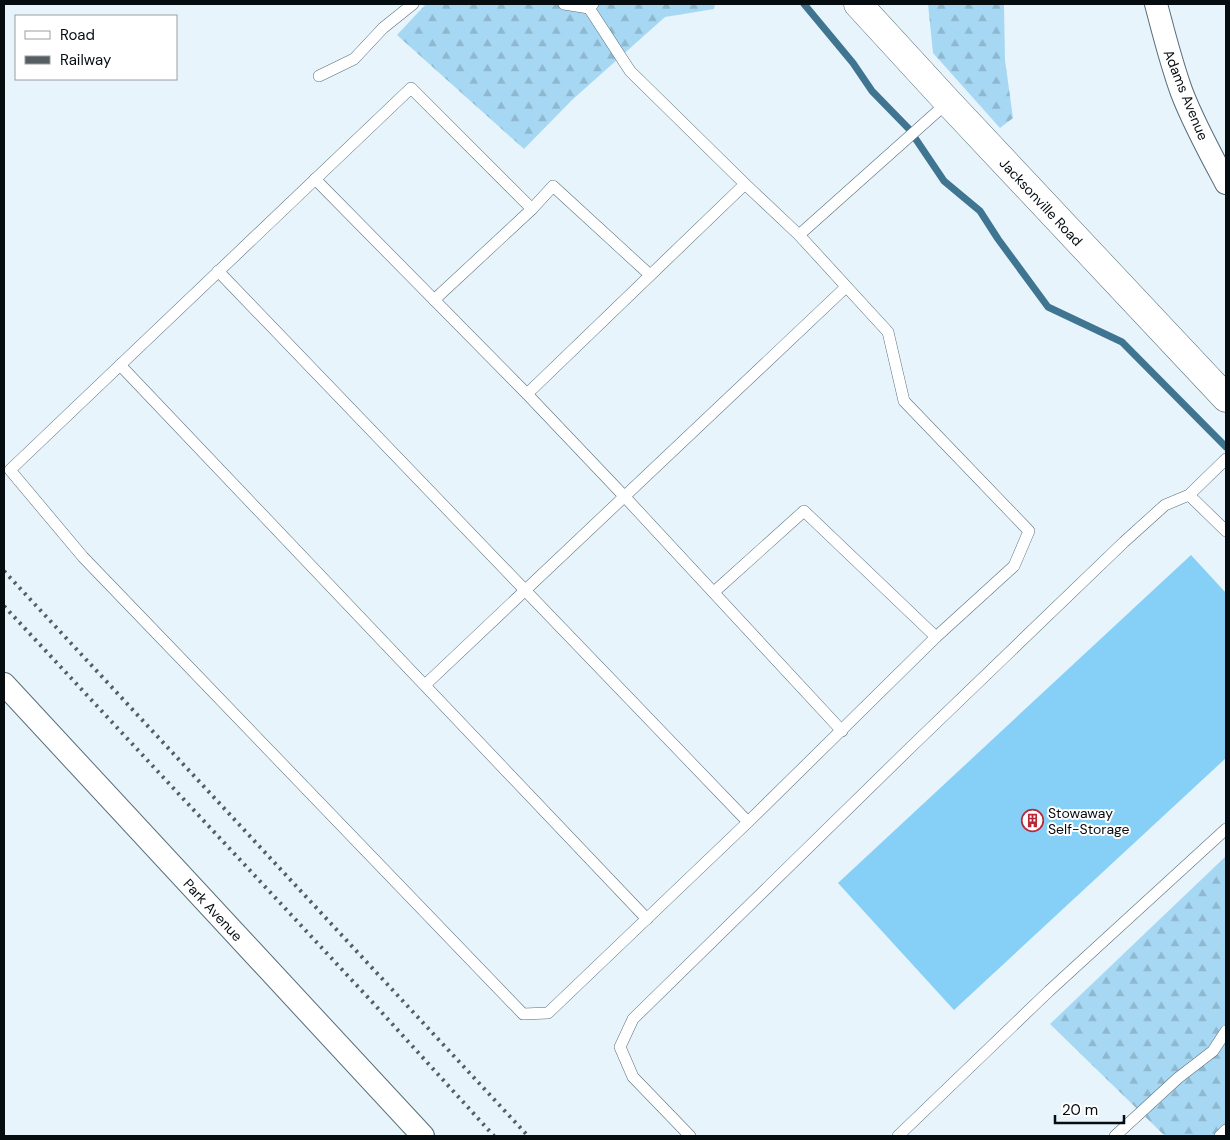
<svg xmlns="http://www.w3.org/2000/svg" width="1230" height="1140" font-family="'DM Sans',sans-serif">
  <defs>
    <pattern id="forest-firs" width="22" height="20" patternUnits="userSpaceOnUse" patternTransform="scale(1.25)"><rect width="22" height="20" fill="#a7d8f3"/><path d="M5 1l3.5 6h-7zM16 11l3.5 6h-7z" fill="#8eb8cf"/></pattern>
  </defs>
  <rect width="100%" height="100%" fill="#e7f4fc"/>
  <!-- forest -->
  <g fill="url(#forest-firs)">
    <polygon points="426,4 715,4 714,9 665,17 572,100 524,149 397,35"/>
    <polygon points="928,4 1004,4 1005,60 1013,118 1000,128 933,53"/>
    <polygon points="1226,856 1226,1136 1165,1136 1050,1024"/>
  </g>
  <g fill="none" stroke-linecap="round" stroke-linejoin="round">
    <!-- stream -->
    <polyline stroke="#3f7590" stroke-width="7" points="804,4 853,63 872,91 909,129 944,181 980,211 998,239 1048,307 1122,342 1226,447"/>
  </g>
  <!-- building -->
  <polygon fill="#86d0f7" points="1191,555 1226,593 1226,758 954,1010 838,883"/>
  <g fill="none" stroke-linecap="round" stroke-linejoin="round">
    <defs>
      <g id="service">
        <polyline points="564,4 589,8"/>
        <polyline points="593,4 589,8 630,71 745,184 799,235 948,102"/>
        <polyline points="319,76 354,59 383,28 413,4"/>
        <polyline points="315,179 527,394 624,496 842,731"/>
        <polyline points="218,271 748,822"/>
        <polyline points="650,275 553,186 532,209 411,88 10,470 83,557 523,1014 548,1013 748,822 936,637 1014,566 1029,531 904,401 888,332 799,235"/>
        <polyline points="434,300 532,209"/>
        <polyline points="120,365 647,919"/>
        <polyline points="527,394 745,184"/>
        <polyline points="1189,495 1226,531"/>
        <polyline points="714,592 804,511 936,637"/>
        <polyline points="425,685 846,287"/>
        <polyline points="690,1136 633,1077 620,1047 633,1019 911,747 1124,542 1165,505 1189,495 1226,459"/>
        <polyline points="898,1136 1049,991 1226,829"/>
        <polyline points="1115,1136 1178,1078 1213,1051 1226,1031"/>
        <polyline points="1220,1136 1226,1130"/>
      </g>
      <g id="minor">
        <path d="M1156 4C1164 34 1171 63 1182 93 1194 124 1210 153 1226 183"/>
        <polyline points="4,684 423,1136"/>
      </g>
      <polyline id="secondary" points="858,4 948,102 1226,398"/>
    </defs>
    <!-- service casing -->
    <use href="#service" stroke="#596e79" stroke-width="12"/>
    <!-- minor casing -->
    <use href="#minor" stroke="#596e79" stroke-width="24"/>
    <!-- secondary casing -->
    <use href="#secondary" stroke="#596e79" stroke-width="29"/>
    <!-- service -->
    <use href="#service" stroke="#fff" stroke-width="11"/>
    <!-- minor -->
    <use href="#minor" stroke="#fff" stroke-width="22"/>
    <!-- secondary -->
    <use href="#secondary" stroke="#fff" stroke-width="28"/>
    <!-- rail -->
    <g stroke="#555e63" stroke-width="4" stroke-dasharray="2.5 5" stroke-linecap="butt">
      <polyline points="4,571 528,1136"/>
      <polyline points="4,606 375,1005 494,1136"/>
    </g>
  </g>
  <!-- icons -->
  <defs>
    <symbol id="building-ring" viewBox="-11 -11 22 22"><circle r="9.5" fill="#fff" stroke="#ba2938" stroke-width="1.5"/><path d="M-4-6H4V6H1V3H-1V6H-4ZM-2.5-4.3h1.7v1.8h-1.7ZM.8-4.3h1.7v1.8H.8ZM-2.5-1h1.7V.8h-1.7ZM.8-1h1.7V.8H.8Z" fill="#ba2938"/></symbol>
  </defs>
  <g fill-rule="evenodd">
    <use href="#building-ring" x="1020" y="808" width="25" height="25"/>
  </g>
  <g text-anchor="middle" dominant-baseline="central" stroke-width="4" stroke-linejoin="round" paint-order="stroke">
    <!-- street labels -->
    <g font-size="14" fill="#060d11" stroke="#fff">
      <text transform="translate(1186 95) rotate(68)">Adams Avenue</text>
      <text transform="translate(1041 202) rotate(47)">Jacksonville Road</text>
      <text transform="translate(213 910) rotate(47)">Park Avenue</text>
    </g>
    <!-- poi labels -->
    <g font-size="14" fill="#060d11" stroke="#fff" text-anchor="start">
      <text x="1048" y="813">Stowaway<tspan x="1048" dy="16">Self-Storage</tspan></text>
    </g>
  </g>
  <!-- border -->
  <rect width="1230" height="1140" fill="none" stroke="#060d11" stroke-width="10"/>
  <!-- legend -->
  <rect x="15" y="15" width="162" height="65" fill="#ffffff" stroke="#9b9ea0"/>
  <rect x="25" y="31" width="25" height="8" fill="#ffffff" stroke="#9b9ea0"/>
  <text x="60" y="40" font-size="15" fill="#060d11">Road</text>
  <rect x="25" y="56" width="25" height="8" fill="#555e63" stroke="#9b9ea0"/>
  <text x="60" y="65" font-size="15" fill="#060d11">Railway</text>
  <!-- scale -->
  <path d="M1055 1115v8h69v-8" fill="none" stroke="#060d11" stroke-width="2.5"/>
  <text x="1062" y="1115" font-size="15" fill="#060d11" stroke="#ffffff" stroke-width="4" paint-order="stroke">20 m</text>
</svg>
